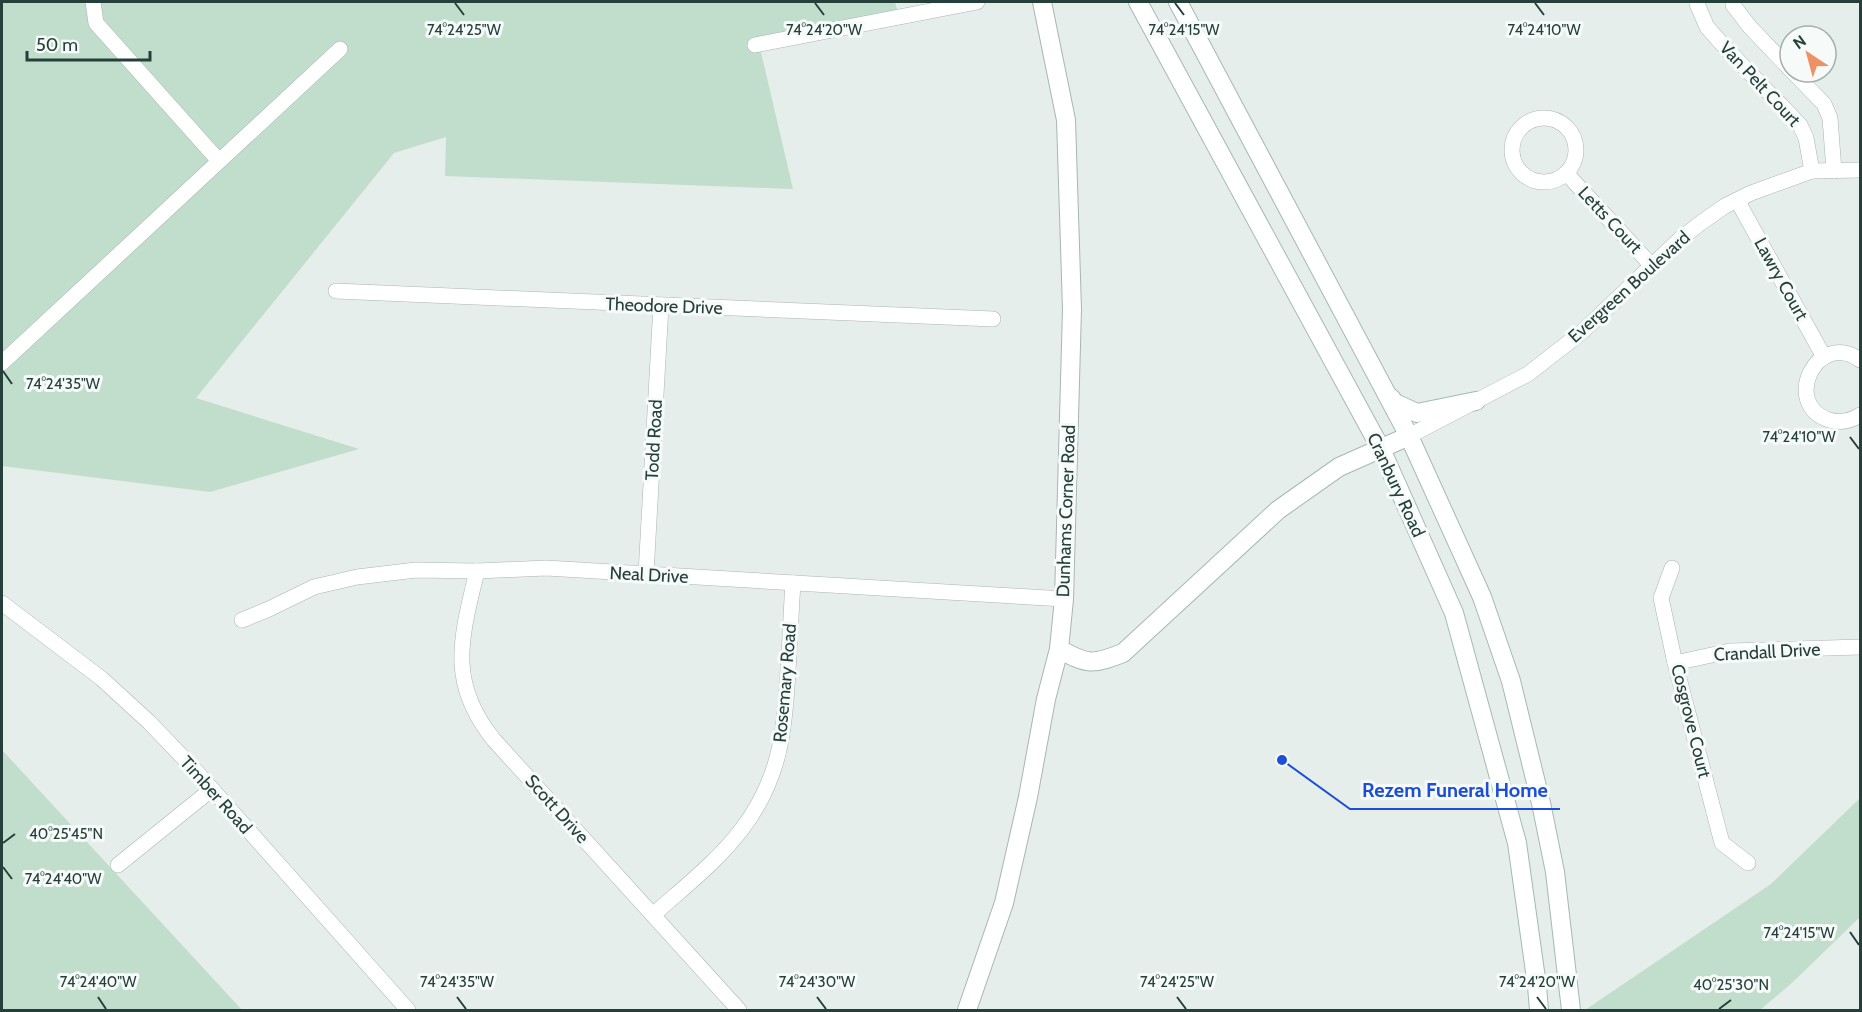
<svg xmlns="http://www.w3.org/2000/svg" width="1862" height="1012" font-family="Cabin,sans-serif">
  <rect width="100%" height="100%" fill="#e6eeeb"/>
  <!-- green -->
  <g fill="#c0decb">
    <polygon points="2,2 895,2 898,13 760,48 793,189 445,176 446,137 394,153 196,398 359,449 210,492 2,466"/>
    <polygon points="2,750 242,1010 2,1010"/>
    <polygon points="1860,798 1860,917 1793,982 1760,1010 1585,1010 1771,884"/>
  </g>
  <g fill="none" stroke-linecap="round" stroke-linejoin="round">
    <defs>
      <g id="minor">
        <polyline points="93,2 96,23 219,161"/>
        <polyline points="1698,2 1697,4 1707,27 1722,44 1800,125 1806,138 1812,171"/>
        <polyline points="1734,2 1733,5 1749,26 1790,69"/>
        <polyline points="755,45 977,2"/>
        <polyline points="1793,72 1824,104 1830,118 1834,171"/>
        <circle cx="1544" cy="150" r="32"/>
        <polyline points="1567,174 1652,266"/>
        <polyline points="1737,200 1824,357"/>
        <polyline points="336,291 993,319"/>
        <path d="M1860 360C1817 329 1781 404 1829 420 1840 423 1851 421 1860 415"/>
        <polyline points="2,363 340,49"/>
        <polyline points="1409,436 1528,374 1582,332 1680,239 1702,222 1725,206 1751,193 1812,171 1860,170"/>
        <polyline points="1672,568 1661,598 1675,663 1722,843 1748,863"/>
        <path d="M477 571C461 638 447 682 494 740L739 1010"/>
        <polyline points="646,574 661,305"/>
        <polyline points="2,603 102,679 149,722 195,770 408,1010"/>
        <polyline points="242,620 269,609 314,587 357,577 416,570 477,571 546,568 1064,599"/>
        <polyline points="1675,663 1730,651 1860,647"/>
        <polyline points="118,865 212,789"/>
        <path d="M653 915C683 888 717 862 742 829 780 779 785 731 788 670 790 641 791 612 793 583"/>
      </g>
      <polyline id="tertiary" points="967,1010 1004,903 1028,797 1046,699 1059,649 1064,599 1072,309 1066,120 1042,2"/>
      <g id="secondary">
        <polyline points="1138,2 1381,449 1454,613 1517,843 1537,986 1539,1010"/>
        <polyline points="1178,2 1409,436 1482,597 1511,681 1541,803 1555,872 1571,1010"/>
        <polyline points="1391,398 1395,403 1417,413 1476,401"/>
        <path d="M1059 649C1088 665 1092 665 1123 653L1278 510 1339 467 1409 436"/>
      </g>
    </defs>
    <!-- minor casing -->
    <use href="#minor" stroke="#a8b6b3" stroke-width="16"/>
    <!-- tertiary casing -->
    <use href="#tertiary" stroke="#a8b6b3" stroke-width="20"/>
    <!-- secondary casing -->
    <use href="#secondary" stroke="#a4bab4" stroke-width="20"/>
    <!-- minor -->
    <use href="#minor" stroke="#fff" stroke-width="15"/>
    <!-- tertiary -->
    <use href="#tertiary" stroke="#fff" stroke-width="18"/>
    <!-- secondary -->
    <use href="#secondary" stroke="#fff" stroke-width="18"/>
  </g>
  <!-- ticks -->
  <path fill="none" stroke="#25403b" stroke-width="2" d="M455 3 464 15M815 3 824 15M1175 3 1184 15M1535 3 1544 15M3 371 12 384M1850 437 1859 449M3 843 15 834M3 867 12 879M1850 932 1859 945M98 997 106 1009M457 997 466 1009M817 997 826 1009M1177 997 1186 1009M1537 997 1546 1009M1719 1009 1731 1000"/>
  <g text-anchor="middle" dominant-baseline="central" stroke-width="6" stroke-linejoin="round" paint-order="stroke">
    <!-- street labels -->
    <g font-size="18" fill="#25403b" stroke="#f6faf9">
      <text transform="translate(1760 84) rotate(47)">Van Pelt Court</text>
      <text transform="translate(1610 220) rotate(47)">Letts Court</text>
      <text transform="translate(1781 279) rotate(61)">Lawry Court</text>
      <text transform="translate(1629 287) rotate(-42)">Evergreen Boulevard</text>
      <text transform="translate(664 306) rotate(2)">Theodore Drive</text>
      <text transform="translate(654 440) rotate(-87)">Todd Road</text>
      <text transform="translate(1396 485) rotate(65)">Cranbury Road</text>
      <text transform="translate(1066 511) rotate(-88)">Dunhams Corner Road</text>
      <text transform="translate(649 575) rotate(3)">Neal Drive</text>
      <text transform="translate(1767 652) rotate(-3)">Crandall Drive</text>
      <text transform="translate(785 683) rotate(-85)">Rosemary Road</text>
      <text transform="translate(1691 721) rotate(76)">Cosgrove Court</text>
      <text transform="translate(216 795) rotate(48)">Timber Road</text>
      <text transform="translate(557 809) rotate(48)">Scott Drive</text>
    </g>
  </g>
  <g font-size="15" text-anchor="middle" fill="#25403b" stroke="#f6faf9" stroke-width="6" stroke-linejoin="round" paint-order="stroke">
    <text x="464" y="35">74°24'25"W</text>
    <text x="824" y="35">74°24'20"W</text>
    <text x="1184" y="35">74°24'15"W</text>
    <text x="1544" y="35">74°24'10"W</text>
    <text x="63" y="389">74°24'35"W</text>
    <text x="1799" y="442">74°24'10"W</text>
    <text x="66" y="839">40°25'45"N</text>
    <text x="63" y="884">74°24'40"W</text>
    <text x="1799" y="938">74°24'15"W</text>
    <text x="98" y="987">74°24'40"W</text>
    <text x="457" y="987">74°24'35"W</text>
    <text x="817" y="987">74°24'30"W</text>
    <text x="1177" y="987">74°24'25"W</text>
    <text x="1537" y="987">74°24'20"W</text>
    <text x="1731" y="990">40°25'30"N</text>
  </g>
  <!-- callouts -->
  <path fill="none" stroke="#1d4ed8" stroke-width="2" d="M1282 760L1350 809H1560"/>
  <circle fill="#1d4ed8" stroke="#f6faf9" stroke-width="2" cx="1282" cy="760" r="6"/>
  <g font-size="20" text-anchor="middle" font-weight="bold" fill="#1d4ed8" stroke="#f6faf9" stroke-width="6" stroke-linejoin="round" paint-order="stroke">
    <text x="1455" y="797">Rezem Funeral Home</text>
  </g>
  <!-- border -->
  <rect width="1862" height="1012" fill="none" stroke="#25403b" stroke-width="6"/>
  <!-- north arrow -->
  <g transform="translate(1808 54) rotate(324)"><circle r="28" fill="#f6faf9" stroke="#a2b0ad" stroke-width="1.5"/>
  <path d="M0-4.5L10 22L0 15L-10 22Z" fill="#ed9264"/>
  <text y="-9" font-size="16" font-weight="bold" text-anchor="middle" fill="#25403b">N</text>
  </g>
  <!-- scale -->
  <path d="M27 51v9h123v-9" fill="none" stroke="#25403b" stroke-width="3"/>
  <text x="36" y="51" font-size="18" fill="#25403b" stroke="#f6faf9" stroke-width="4.5" paint-order="stroke">50 m</text>
</svg>
